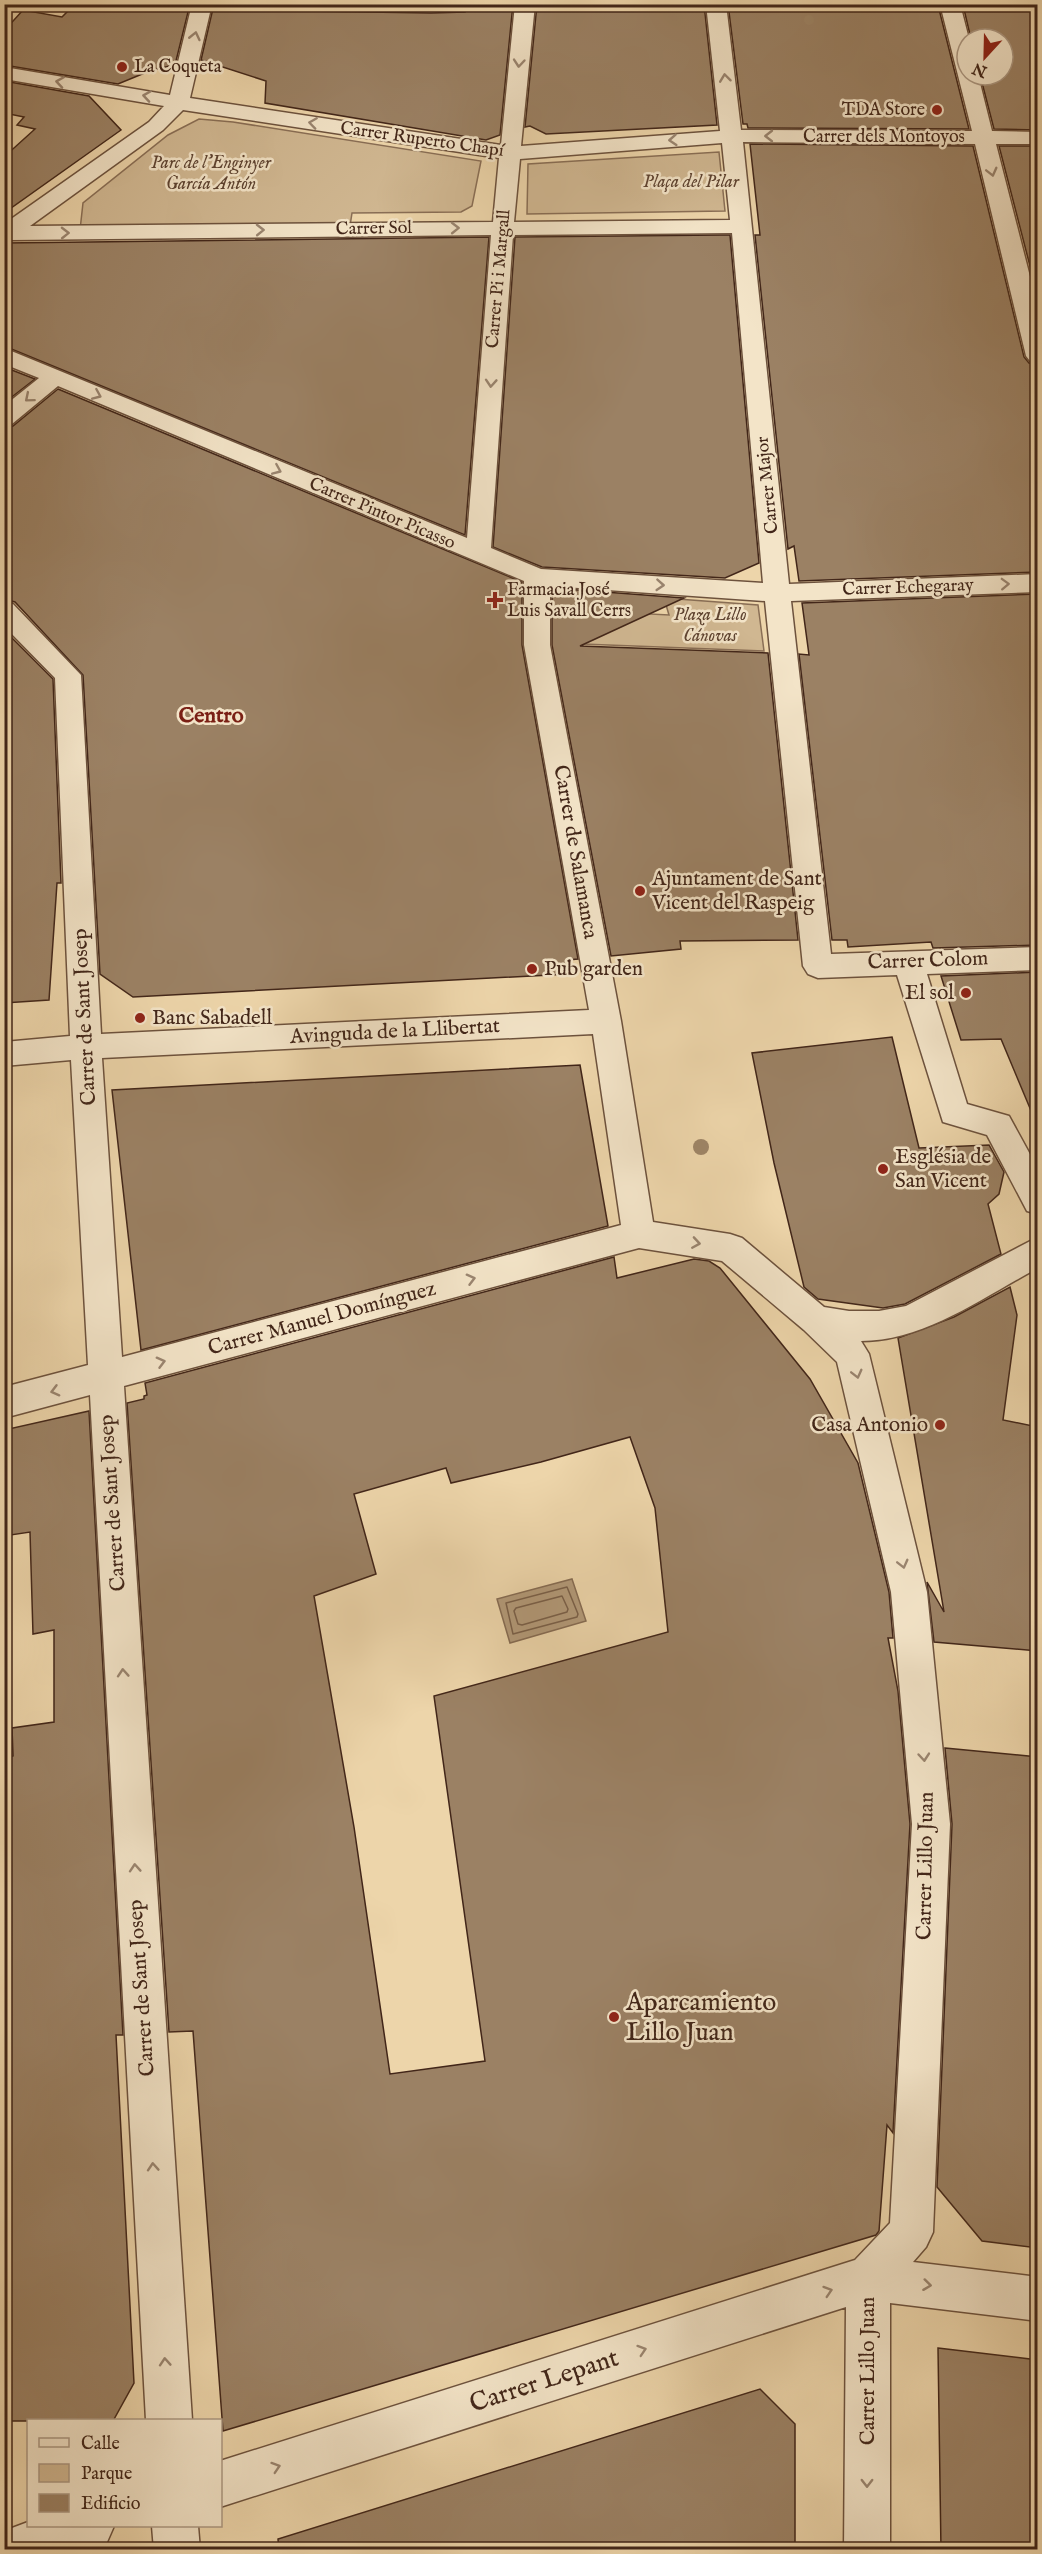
<svg xmlns="http://www.w3.org/2000/svg" width="1042" height="2554" font-family="'IM FELL English',serif">
  <rect width="100%" height="100%" fill="#edd5aa"/>
  <filter id="stains"><feTurbulence type="fractalNoise" baseFrequency=".00333" numOctaves="4"/><feColorMatrix values="0 0 0 0 .2 0 0 0 0 .09 0 0 0 0 .02 0 0 0 .5 -.17"/></filter>
  <radialGradient id="worn" r=".72"><stop offset=".6" stop-color="#630" stop-opacity="0"/><stop offset="1" stop-color="#630" stop-opacity=".3"/></radialGradient>
  <!-- green -->
  <g fill="#d0b791" stroke="#896e55" stroke-width="1.5">
    <polygon points="199,119 233,122 481,161 472,206 461,212 352,213 350,226 80,230 83,203 168,135"/>
    <polygon points="719,152 725,211 527,214 528,164"/>
    <polygon points="664,598 758,605 764,651 556,643 553,609 669,615"/>
  </g>
  <!-- water -->
  <polygon fill="#b39a79" stroke="#866c53" stroke-width="1.5" points="572,1579 586,1621 510,1643 497,1599"/>
  <g fill="none" stroke-linecap="round" stroke-linejoin="round">
    <!-- shore -->
    <g stroke="#7a6049" stroke-width="1.5">
      <polygon points="567,1587 578,1614 577,1617 513,1634 506,1603"/>
      <polygon points="562,1596 568,1609 567,1612 522,1625 518,1624 514,1611 516,1608"/>
    </g>
  </g>
  <!-- building -->
  <g fill="#9b8164" stroke="#422619" stroke-width="1.5" fill-rule="evenodd">
    <polygon points="91,4 190,4 175,65 152,70 118,84 4,65 4,31 23,10 62,17 68,11"/>
    <polygon points="214,4 304,4 303,11 431,13 465,12 465,4 513,4 500,135 486,140 265,103 266,81 201,60"/>
    <polygon points="537,4 704,4 717,125 546,134 530,126 525,127"/>
    <polygon points="728,4 938,5 969,129 748,128 747,124 743,124"/>
    <polygon points="1038,4 1038,130 994,129 980,75 1003,75 1003,39 971,39 963,5"/>
    <polygon points="4,81 89,96 121,130 4,213 4,157 35,129 17,125 24,117 4,113"/>
    <polygon points="750,144 973,146 1024,357 1029,363 1038,365 1038,572 799,581 794,546 788,549 755,235 760,235"/>
    <polygon points="999,146 1038,146 1038,297"/>
    <polygon points="721,235 730,235 759,563 725,578 542,567 493,547 515,237"/>
    <polygon points="489,237 465,535 4,346 4,243"/>
    <polygon points="4,367 35,379 4,403"/>
    <polygon points="58,389 522,582 522,645 578,959 567,960 569,974 133,997 100,974 83,675 15,602 4,599 4,428 13,426"/>
    <polygon points="552,588 684,598 580,646 768,653 798,940 680,941 681,949 611,956 552,645"/>
    <polygon points="1038,594 1038,945 933,948 931,942 848,947 847,940 832,940 799,654 809,655 802,603"/>
    <polygon points="4,630 53,679 61,883 57,883 49,1000 4,1003"/>
    <polygon points="1038,972 1038,1124 1037,1125 1001,1039 961,1040 941,976"/>
    <polygon points="892,1037 919,1148 989,1145 1004,1172 999,1194 988,1204 1001,1254 905,1304 883,1308 818,1299 804,1287 774,1163 752,1053"/>
    <polygon points="580,1065 608,1226 141,1350 112,1090"/>
    <path d="M614 1257 617 1278 694 1259 709 1261 720 1268 810 1379 858 1463 889 1592 893 1638H888L898 1691 910 1824 893 2133 887 2125 879 2231 876 2235 223 2431 193 2031 169 2032 127 1403 144 1399V1396L147 1395 145 1383ZM630 1437 655 1508 668 1632 434 1696 485 2061 390 2074 354 1827 314 1596 376 1574 354 1494 446 1468 451 1483 541 1462Z"/>
    <polygon points="1010,1287 1017,1315 1003,1420 1038,1427 1038,1651 934,1642 927,1582 944,1612 898,1338 954,1317"/>
    <polygon points="89,1411 123,2035 116,2035 134,2383 113,2421 4,2421 4,1758 13,1756 12,1728 54,1722 54,1630 33,1634 30,1532 4,1536 4,1430"/>
    <polygon points="945,1748 1038,1757 1038,2248 982,2241 937,2187 952,1824"/>
    <polygon points="938,2348 1038,2360 1038,2550 941,2550"/>
    <polygon points="760,2389 795,2424 795,2550 279,2550 278,2539"/>
  </g>
  <g fill="none" stroke-linecap="round" stroke-linejoin="round">
    <defs>
      <g id="street">
        <path d="M192 4H212L190 98 501 145 515 4H535L521 146 720 131 706 4H726L741 130 972 131 940 4H960L969 39 967 75H978L992 131 1038 132V144H996L1038 308V363L1030 361 1026 356 975 144 743 142 789 584 1038 574V592L791 601 831 954 1038 947V970L927 974 967 1104 1009 1116 1038 1169V1214L1027 1211 987 1135 943 1122 897 975 818 978 808 974 803 966 765 601 550 586V645L621 1021 653 1222 730 1234 742 1238 824 1307 849 1311H879L906 1306 1038 1237V1268C983 1297 925 1341 861 1341L869 1354 927 1592 950 1824 933 2232 926 2247 913 2262 1038 2277V2321L890 2303V2550H844L846 2307 220 2507V2461L855 2260 890 2223 912 1824 891 1592 837 1362 804 1330 722 1261 639 1248 124 1386 192 2420H146L90 1395 4 1418V1387L88 1365 71 1060 4 1066V1042L70 1036 55 678 4 626V601L13 604 81 675 101 1034 589 1010 524 645V581L58 386 12 424 4 426V406L39 378 4 364V348L467 538 491 235 12 240 4 241V224L149 122 164 106 4 79V67L170 95ZM183 110 499 158 493 222 30 226 163 130ZM722 143 730 220 514 222 520 159ZM732 233 763 583 541 569 491 548 513 235ZM593 1034 621 1225 122 1357 102 1058Z"/>
        <polygon points="28,2522 28,2526 114,2526 107,2542 90,2550 4,2550 4,2531"/>
        <polygon points="152,2526 198,2526 200,2550 154,2550"/>
      </g>
    </defs>
    <!-- street casing -->
    <use href="#street" stroke="#6d523d" stroke-width="3"/>
    <!-- street -->
    <use href="#street" fill="#f3e4c8" fill-rule="evenodd"/>
  </g>
  <!-- trees -->
  <g fill="#9e8567">
    <circle cx="809" cy="20" r="5"/>
    <circle cx="701" cy="1147" r="8"/>
  </g>
  <!-- one-way arrows -->
  <defs><path id="oneway-chevron" d="M-2-3.5L2.5 0L-2 3.5" fill="none" stroke-width="1.6" stroke-linecap="round" stroke-linejoin="round" transform="scale(1.5)"/></defs>
  <g stroke="#9a8570">
    <use href="#oneway-chevron" transform="translate(195 36) rotate(-77)"/>
    <use href="#oneway-chevron" transform="translate(519 63) rotate(95)"/>
    <use href="#oneway-chevron" transform="translate(725 78) rotate(-97)"/>
    <use href="#oneway-chevron" transform="translate(60 82) rotate(-171)"/>
    <use href="#oneway-chevron" transform="translate(147 96) rotate(-171)"/>
    <use href="#oneway-chevron" transform="translate(313 123) rotate(-172)"/>
    <use href="#oneway-chevron" transform="translate(769 136) rotate(-180)"/>
    <use href="#oneway-chevron" transform="translate(673 140) rotate(176)"/>
    <use href="#oneway-chevron" transform="translate(992 172) rotate(76)"/>
    <use href="#oneway-chevron" transform="translate(455 228) rotate(-1)"/>
    <use href="#oneway-chevron" transform="translate(260 230) rotate(-1)"/>
    <use href="#oneway-chevron" transform="translate(65 233) rotate(-1)"/>
    <use href="#oneway-chevron" transform="translate(491 383) rotate(94)"/>
    <use href="#oneway-chevron" transform="translate(97 395) rotate(23)"/>
    <use href="#oneway-chevron" transform="translate(29 398) rotate(140)"/>
    <use href="#oneway-chevron" transform="translate(277 470) rotate(23)"/>
    <use href="#oneway-chevron" transform="translate(1005 584) rotate(-2)"/>
    <use href="#oneway-chevron" transform="translate(660 585) rotate(4)"/>
    <use href="#oneway-chevron" transform="translate(696 1243) rotate(9)"/>
    <use href="#oneway-chevron" transform="translate(471 1279) rotate(-15)"/>
    <use href="#oneway-chevron" transform="translate(161 1362) rotate(-15)"/>
    <use href="#oneway-chevron" transform="translate(857 1374) rotate(76)"/>
    <use href="#oneway-chevron" transform="translate(55 1391) rotate(165)"/>
    <use href="#oneway-chevron" transform="translate(903 1564) rotate(76)"/>
    <use href="#oneway-chevron" transform="translate(123 1673) rotate(-94)"/>
    <use href="#oneway-chevron" transform="translate(924 1757) rotate(85)"/>
    <use href="#oneway-chevron" transform="translate(135 1868) rotate(-94)"/>
    <use href="#oneway-chevron" transform="translate(153 2167) rotate(-94)"/>
    <use href="#oneway-chevron" transform="translate(927 2285) rotate(7)"/>
    <use href="#oneway-chevron" transform="translate(828 2291) rotate(-18)"/>
    <use href="#oneway-chevron" transform="translate(642 2350) rotate(-18)"/>
    <use href="#oneway-chevron" transform="translate(165 2362) rotate(-94)"/>
    <use href="#oneway-chevron" transform="translate(276 2467) rotate(-18)"/>
    <use href="#oneway-chevron" transform="translate(867 2483) rotate(90)"/>
  </g>
  <!-- markers -->
  <g fill="#8f2418" stroke="#f3e4c8" stroke-width="2">
    <circle cx="122" cy="67" r="6"/>
    <circle cx="937" cy="110" r="6"/>
    <path d="M492 591h6v6h6v6h-6v6h-6v-6h-6v-6h6z"/>
    <circle cx="640" cy="891" r="6"/>
    <circle cx="532" cy="969" r="6"/>
    <circle cx="966" cy="993" r="6"/>
    <circle cx="140" cy="1018" r="6"/>
    <circle cx="883" cy="1169" r="6"/>
    <circle cx="940" cy="1425" r="6"/>
    <circle cx="614" cy="2017" r="6"/>
  </g>
  <g text-anchor="middle" dominant-baseline="central" stroke-width="5" stroke-linejoin="round" paint-order="stroke">
    <!-- far-poi labels -->
    <g font-size="18" fill="#422619" stroke="#f3e4c8" text-anchor="start">
      <text x="134" y="67">La Coqueta</text>
      <text x="925" y="110" text-anchor="end">TDA Store</text>
      <text x="507" y="590">Farmacia José<tspan x="507" dy="21">Luis Savall Cerrs</tspan></text>
    </g>
    <!-- far-street labels -->
    <g font-size="18" fill="#422619" stroke="#f3e4c8">
      <text x="884" y="137">Carrer dels Montoyos</text>
      <text transform="translate(422 140) rotate(8)">Carrer Ruperto Chapí</text>
      <text transform="translate(374 229) rotate(-1)">Carrer Sol</text>
      <text transform="translate(499 279) rotate(-85)">Carrer Pi i Margall</text>
      <text transform="translate(768 485) rotate(-96)">Carrer Major</text>
      <text transform="translate(382 514) rotate(23)">Carrer Pintor Picasso</text>
      <text transform="translate(908 588) rotate(-2)">Carrer Echegaray</text>
    </g>
    <!-- far-park labels -->
    <g font-size="18" font-style="italic" fill="#5e4331" stroke="#f3e4c8">
      <text x="211" y="163">Parc de l'Enginyer<tspan x="211" dy="21">García Antón</tspan></text>
      <text x="691" y="182">Plaça del Pilar</text>
      <text x="710" y="615">Plaza Lillo<tspan x="710" dy="21">Cánovas</tspan></text>
    </g>
    <!-- street labels -->
    <g font-size="21" fill="#422619" stroke="#f3e4c8">
      <text transform="translate(575 852) rotate(80)">Carrer de Salamanca</text>
      <text transform="translate(928 961) rotate(-2)">Carrer Colom</text>
      <text transform="translate(85 1017) rotate(-93)">Carrer de Sant Josep</text>
      <text transform="translate(395 1032) rotate(-3)">Avinguda de la Llibertat</text>
      <text transform="translate(322 1319) rotate(-15)">Carrer Manuel Domínguez</text>
      <text transform="translate(113 1503) rotate(-94)">Carrer de Sant Josep</text>
      <text transform="translate(926 1866) rotate(-89)">Carrer Lillo Juan</text>
      <text transform="translate(142 1988) rotate(-94)">Carrer de Sant Josep</text>
      <text transform="translate(868 2371) rotate(-90)">Carrer Lillo Juan</text>
    </g>
    <!-- poi labels -->
    <g font-size="21" fill="#422619" stroke="#f3e4c8" text-anchor="start">
      <text x="652" y="879">Ajuntament de Sant<tspan x="652" dy="24">Vicent del Raspeig</tspan></text>
      <text x="544" y="969">Pub garden</text>
      <text x="954" y="993" text-anchor="end">El sol</text>
      <text x="152" y="1018">Banc Sabadell</text>
      <text x="895" y="1157">Església de<tspan x="895" dy="24">San Vicent</tspan></text>
      <text x="928" y="1425" text-anchor="end">Casa Antonio</text>
    </g>
    <!-- neighbourhood labels -->
    <g font-size="22" font-weight="bold" fill="#7a1f14" stroke="#f3e4c8">
      <text x="211" y="716">Centro</text>
    </g>
    <!-- near-poi labels -->
    <g font-size="26" fill="#422619" stroke="#f3e4c8" text-anchor="start">
      <text x="626" y="2002">Aparcamiento<tspan x="626" dy="30">Lillo Juan</tspan></text>
    </g>
    <!-- near-street labels -->
    <g font-size="26" fill="#422619" stroke="#f3e4c8">
      <text transform="translate(544 2381) rotate(-18)">Carrer Lepant</text>
    </g>
  </g>
  <!-- margin -->
  <rect width="1042" height="2554" fill="none" stroke="#edd5aa" stroke-width="24"/>
  <rect x="6" y="6" width="1030" height="2542" fill="none" stroke="#422619" stroke-width="3"/>
  <rect x="12" y="12" width="1018" height="2530" fill="none" stroke="#422619" stroke-width="1.5"/>
  <!-- legend -->
  <rect x="27" y="2419" width="195" height="108" fill="#f3e4c8" stroke="#ac9882" stroke-width="1.5"/>
  <rect x="39" y="2438" width="30" height="9" fill="#f3e4c8" stroke="#ac9882" stroke-width="1.5"/>
  <text x="81" y="2449" font-size="18" fill="#422619">Calle</text>
  <rect x="39" y="2464" width="30" height="18" fill="#d0b791" stroke="#ac9882" stroke-width="1.5"/>
  <text x="81" y="2479" font-size="18" fill="#422619">Parque</text>
  <rect x="39" y="2494" width="30" height="18" fill="#9b8164" stroke="#ac9882" stroke-width="1.5"/>
  <text x="81" y="2509" font-size="18" fill="#422619">Edificio</text>
  <!-- north arrow -->
  <g transform="translate(985 57) rotate(202)"><circle r="28" fill="#f3e4c8" stroke="#ac9882" stroke-width="1.5"/>
  <path d="M0-4.5L10 22L0 15L-10 22Z" fill="#8f2418"/>
  <text y="-9" font-size="16" font-weight="bold" text-anchor="middle" fill="#422619">N</text>
  </g>
  <rect width="100%" height="100%" filter="url(#stains)"/>
  <rect width="100%" height="100%" fill="url(#worn)"/>
</svg>
